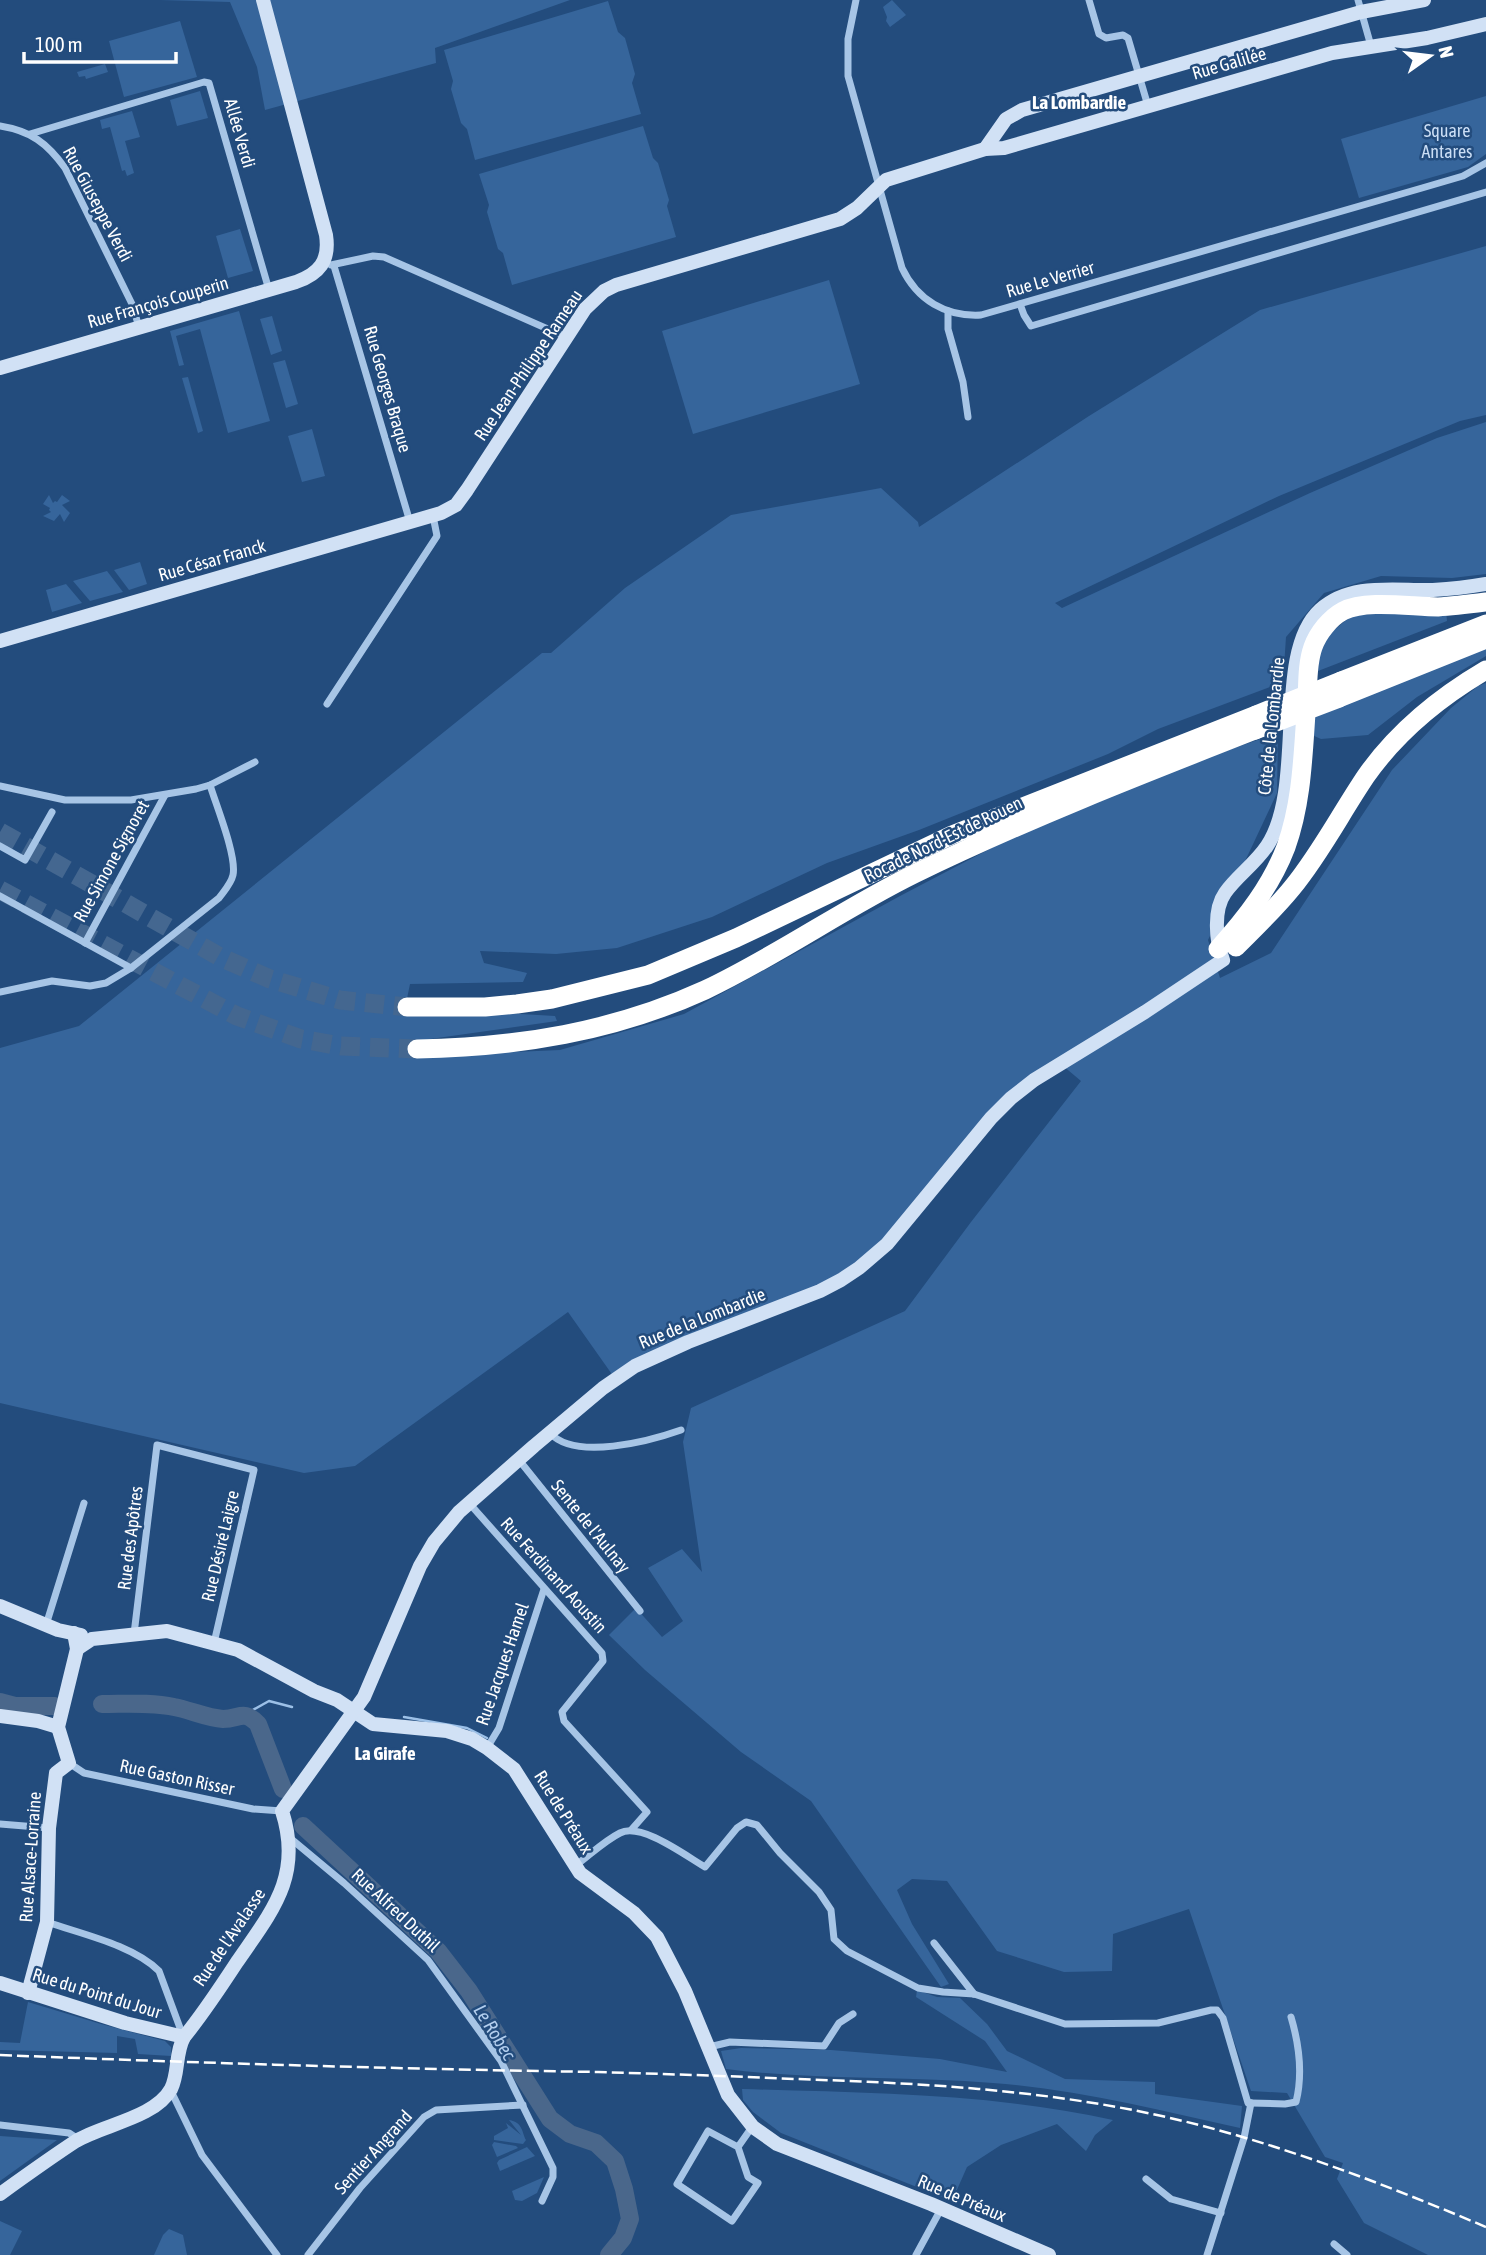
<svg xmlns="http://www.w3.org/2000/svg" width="1486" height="2255" font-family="'Asap Condensed',sans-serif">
  <rect width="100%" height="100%" fill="#234c7d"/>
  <!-- green -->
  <g fill="#36659b">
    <polygon points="160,0 570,0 435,48 436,63 265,110 257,67 230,2"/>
    <polygon points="892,0 906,15 890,27 886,21 887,17 883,7"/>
    <polygon points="608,1 618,32 625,38 635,74 632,83 641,114 475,160 467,129 461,123 451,89 453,81 444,50"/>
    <polygon points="180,21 197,77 124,97 109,41"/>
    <polygon points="105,64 108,72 86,79 85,76 79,77 77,72"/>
    <polygon points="200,91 208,118 177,126 170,100"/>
    <polygon points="1486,96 1486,154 1468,167 1359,198 1341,139"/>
    <polygon points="132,111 140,137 125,141 134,173 127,176 125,170 122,171 110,127 102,129 100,120"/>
    <polygon points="643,126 653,158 658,163 669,200 667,206 676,237 512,285 503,253 498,249 487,212 489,205 479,174"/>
    <polygon points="240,229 253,271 228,278 216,236"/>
    <polygon points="1486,246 1486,415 1460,421 1279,496 1055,603 1062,608 1310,493 1437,438 1486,422 1486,574 1452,578 1381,576 1324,593 1286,637 1283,682 1158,729 1108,754 919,830 827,863 712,917 617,948 556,954 480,951 484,963 527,973 523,982 410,984 404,1013 488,1012 555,1016 557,1021 416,1041 418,1056 560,1050 684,1014 900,896 1003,842 1185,765 1278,733 1277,793 1208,940 1220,978 1271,953 1392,770 1451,708 1478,686 1486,683 1486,2255 1428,2255 1364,2223 1337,2179 1343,2163 1325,2157 1287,2093 1251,2091 1189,1909 1113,1934 1112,1971 1064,1972 997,1951 947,1881 912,1879 897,1890 912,1924 949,1984 941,1987 811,1801 741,1752 645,1670 609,1635 636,1608 662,1637 683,1621 648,1568 682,1549 702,1572 683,1442 691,1408 905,1311 971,1222 1081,1081 1062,1065 1006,1106 874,1260 616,1380 568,1312 355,1466 304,1473 0,1403 0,1048 79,1026 542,653 551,653 625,588 731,515 881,488 918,522 919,527 1089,416 1260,310"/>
    <polygon points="829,280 860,384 693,434 662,331"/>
    <polygon points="239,311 270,421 228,433 200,329 176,336 184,365 179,366 170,331"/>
    <polygon points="272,316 282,351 271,355 260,319"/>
    <polygon points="285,360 298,404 286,408 273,363"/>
    <polygon points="188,377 203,431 198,433 182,378"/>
    <polygon points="312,429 325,476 302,482 288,436"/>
    <polygon points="49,495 53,503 55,501 57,502 62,495 70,501 62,505 70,513 64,522 60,514 54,521 43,516 51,512 49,510 50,508 43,504"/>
    <polygon points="140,562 147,584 129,590 114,570"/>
    <polygon points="107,571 123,592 90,601 73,581"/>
    <polygon points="66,584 82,603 52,612 46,590"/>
    <polygon points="1446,611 1447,621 1318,671 1319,656 1327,636 1352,615"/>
    <polygon points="1486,648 1486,656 1417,697 1368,735 1321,739 1312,735 1312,724 1319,711"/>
    <path d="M917 1990 937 1997 960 1998 987 2024 1007 2051 1065 2079 1155 2082V2094L1242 2106 1240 2128C1158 2110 1076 2089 993 2083 904 2076 814 2080 726 2069L721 2051 741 2048 831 2050 940 2059 1007 2072 985 2041 916 1997Z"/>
    <polygon points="28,2002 101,2024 165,2041 171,2047 171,2056 138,2054 135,2039 117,2036 117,2053 0,2050 0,2042 20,2043"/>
    <path d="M742 2089C866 2093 991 2093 1113 2120L1095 2135 1086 2151 1057 2124 1001 2145 967 2167 952 2201 781 2133 753 2112 743 2100Z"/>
    <path d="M509 2120C523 2122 522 2133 526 2140L523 2144 494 2140V2136L508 2128 506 2123 521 2135Z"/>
    <polygon points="0,2136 57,2140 0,2181"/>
    <polygon points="494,2142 516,2146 518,2148 497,2157 492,2145"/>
    <polygon points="527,2147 535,2156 500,2171 497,2163 499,2160"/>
    <polygon points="544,2177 537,2193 522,2201 515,2200 512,2191"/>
    <polygon points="0,2221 22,2231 10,2255 0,2255"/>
    <polygon points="169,2229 183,2235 187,2255 154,2255 163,2235"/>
  </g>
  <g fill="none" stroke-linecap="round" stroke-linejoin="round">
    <!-- stream -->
    <g stroke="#9cc0e7" stroke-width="2.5">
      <polyline points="244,1715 269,1701 292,1707"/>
      <polyline points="404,1717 467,1728 487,1738"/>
    </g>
    <!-- river -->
    <g stroke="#4a678b" stroke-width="18">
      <polyline points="0,1702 15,1706 55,1706"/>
      <path d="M102 1704C126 1704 151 1702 174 1707 190 1710 207 1718 223 1719 240 1719 243 1709 258 1724L283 1789"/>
      <polyline points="303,1826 438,1951 469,1991 550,2119 570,2134 596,2143 615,2161 624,2189 630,2219 623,2238 609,2255"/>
    </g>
    <!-- highway-tunnel -->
    <g stroke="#446790" stroke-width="19" stroke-dasharray="19 10" stroke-linecap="butt">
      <polyline points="0,832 222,958 270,979 340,1000 407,1007"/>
      <polyline points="0,890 237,1016 301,1039 341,1046 417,1049"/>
    </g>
    <!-- street -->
    <g stroke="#a7c5e6" stroke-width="7">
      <path d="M856 0 848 39V76L902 268C917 300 946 317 981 315L1422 188 1463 176 1486 163"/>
      <polyline points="1089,0 1099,34 1106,38 1123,35 1128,38 1148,106"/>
      <polyline points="1358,0 1371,46"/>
      <path d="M0 126C31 131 47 143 65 168L132 304 139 327"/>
      <polyline points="30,134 204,82 209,83 269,290"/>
      <polyline points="331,265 373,256 384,257 566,337"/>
      <polyline points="334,266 410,522"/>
      <polyline points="1020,304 1024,315 1031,326 1486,192"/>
      <polyline points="948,311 948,329 963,382 968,417"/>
      <polyline points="327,704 437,536 433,516"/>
      <polyline points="0,786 65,800 131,800 196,789 210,785 255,762"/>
      <polyline points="0,846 25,860 52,812"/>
      <polyline points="0,896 131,968"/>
      <polyline points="85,943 165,795"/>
      <path d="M0 992 52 981 90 986 106 983 131 968 219 898C224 891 231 884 233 875 237 856 216 805 210 785"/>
      <path d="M550 1433C575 1461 650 1441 681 1430"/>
      <polyline points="519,1460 640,1611"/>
      <polyline points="469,1503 602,1653 603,1661 562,1712 564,1721 647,1812 632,1829"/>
      <polyline points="46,1625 84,1503"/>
      <polyline points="134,1634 157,1445 254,1470 214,1643"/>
      <polyline points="487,1748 499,1728 544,1589"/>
      <polyline points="69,1763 84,1773 253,1809 282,1811"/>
      <polyline points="0,1824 49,1828"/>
      <polyline points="290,1838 344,1883 428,1960 501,2061 553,2168 553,2177 542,2201"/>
      <path d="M575 1866C590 1855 604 1841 620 1833 641 1822 686 1856 705 1867L737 1828 746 1822 757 1825 780 1853 819 1892 831 1910 834 1939 847 1951 918 1988 943 1992 974 1994 1065 2024 1158 2023 1211 2010H1217L1223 2018 1248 2103H1251"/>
      <path d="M47 1922C81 1934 133 1945 159 1971L183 2036"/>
      <polyline points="934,1943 974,1994"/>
      <polyline points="709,2047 730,2042 824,2046 839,2023 853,2014"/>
      <polyline points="171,2091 202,2155 277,2255"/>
      <path d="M1251 2103 1285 2104 1296 2102C1303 2074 1299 2044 1291 2017"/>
      <polyline points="0,2125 69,2133 78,2139"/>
      <polyline points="738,2147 708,2131 677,2184 732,2221 758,2183 748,2177 738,2147 752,2127"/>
      <polyline points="1146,2179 1171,2199 1221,2213"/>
      <polyline points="1334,2244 1347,2255"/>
      <polyline points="308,2255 360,2188 424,2117 436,2110 523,2105"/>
      <polyline points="916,2255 941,2209"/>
      <polyline points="1207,2255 1244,2138 1251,2103"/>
    </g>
    <!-- secondary -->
    <g stroke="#d1e1f5" stroke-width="14">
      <polyline points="985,149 1006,119 1022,110 1361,12 1424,0"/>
      <path d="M0 368 296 282C319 274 330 261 326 235L263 0"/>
      <polyline points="0,641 441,513 456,505 467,490 585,309 604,291 616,285 840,219 857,208 886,180 985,149 1004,148 1332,53 1427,38 1486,24"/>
      <polyline points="0,1606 58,1630 81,1635"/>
      <polyline points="77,1649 92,1639 167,1631 238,1650 314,1691 337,1700 373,1724 447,1731 472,1739 487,1748 514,1769 580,1873 634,1913 657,1937 685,1991 728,2095 753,2127 777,2144 931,2204 1049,2255"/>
      <polyline points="0,1716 38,1721 58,1727"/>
      <polyline points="0,1983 125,2023 184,2037"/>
      <polyline points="28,1993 47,1922 49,1828 56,1773 69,1763 58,1727 77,1649 74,1633"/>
      <path d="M0 2194C25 2176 50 2158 76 2141 102 2125 155 2118 171 2089 179 2073 175 2053 184 2037 203 2014 220 1988 237 1962 272 1911 303 1876 282 1811L364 1697 420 1566 434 1542 459 1512 534 1446 603 1388 635 1366 688 1342 820 1291 841 1280 859 1268 887 1244 991 1118 1011 1098 1034 1080 1145 1012 1223 960C1216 942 1213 910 1225 893 1237 876 1255 864 1267 846 1307 786 1272 654 1320 610 1351 582 1395 591 1433 590 1451 589 1469 587 1486 584"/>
    </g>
    <!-- highway -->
    <g stroke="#fff" stroke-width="19">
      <polyline points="1341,681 1486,624"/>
      <polyline points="1339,698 1486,639"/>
      <path d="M1236 947C1255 928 1275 909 1292 888 1320 854 1341 813 1366 776 1397 732 1440 697 1486 670"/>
      <path d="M1218 949C1246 918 1271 886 1286 847 1303 800 1303 749 1307 700 1308 683 1307 664 1313 647 1318 633 1330 618 1343 611 1366 599 1412 607 1438 607 1454 606 1470 604 1486 602"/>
      <polyline points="407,1007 485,1007 517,1004 552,999 648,975 736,938 952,835 1256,715"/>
      <path d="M417 1049C518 1047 613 1032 705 990 777 956 843 909 914 874 1025 820 1140 775 1255 730"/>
    </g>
    <!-- rail -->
    <path stroke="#fff" stroke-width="2.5" stroke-dasharray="12 5" stroke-linecap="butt" d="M0 2055C199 2063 399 2069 598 2072 664 2074 730 2076 795 2079 917 2083 1037 2089 1157 2115 1271 2140 1379 2182 1486 2227"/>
    <!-- highway-bridge -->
    <g stroke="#fff" stroke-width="19">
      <polyline points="1256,715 1341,681"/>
      <polyline points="1255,730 1339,698"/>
    </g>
  </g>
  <g text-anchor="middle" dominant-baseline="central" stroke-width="5" stroke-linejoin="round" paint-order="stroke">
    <!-- street labels -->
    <g font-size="18" fill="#fff" stroke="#234c7d">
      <text transform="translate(1229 63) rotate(-16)">Rue Galilée</text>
      <text transform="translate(240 133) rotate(74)">Allée Verdi</text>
      <text transform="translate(98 204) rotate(62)">Rue Giuseppe Verdi</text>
      <text transform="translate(1050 279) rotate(-16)">Rue Le Verrier</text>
      <text transform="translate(158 302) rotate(-16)">Rue François Couperin</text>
      <text transform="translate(528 365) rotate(-56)">Rue Jean-Philippe Rameau</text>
      <text transform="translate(388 389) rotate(74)">Rue Georges Braque</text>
      <text transform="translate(212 560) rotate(-16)">Rue César Franck</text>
      <text transform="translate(1271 726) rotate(-84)">Côte de la Lombardie</text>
      <text transform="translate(943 839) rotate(-26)">Rocade Nord-Est de Rouen</text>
      <text transform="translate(111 861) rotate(-61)">Rue Simone Signoret</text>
      <text transform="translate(702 1318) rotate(-22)">Rue de la Lombardie</text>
      <text transform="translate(591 1526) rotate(51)">Sente de l'Aulnay</text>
      <text transform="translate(130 1538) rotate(-83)">Rue des Apôtres</text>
      <text transform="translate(220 1546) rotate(-77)">Rue Désiré Laigre</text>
      <text transform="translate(554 1575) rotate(48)">Rue Ferdinand Aoustin</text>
      <text transform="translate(502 1664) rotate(-71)">Rue Jacques Hamel</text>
      <text transform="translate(177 1777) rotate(12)">Rue Gaston Risser</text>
      <text transform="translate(564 1812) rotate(58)">Rue de Préaux</text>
      <text transform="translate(30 1857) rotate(-86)">Rue Alsace-Lorraine</text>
      <text transform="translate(396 1910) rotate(43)">Rue Alfred Duthil</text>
      <text transform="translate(229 1937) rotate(-56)">Rue de l'Avalasse</text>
      <text transform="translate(97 1993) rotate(17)">Rue du Point du Jour</text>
      <text transform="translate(373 2152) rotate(-48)">Sentier Angrand</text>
      <text transform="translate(962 2198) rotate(23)">Rue de Préaux</text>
    </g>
    <!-- park labels -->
    <g font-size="18" fill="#cbdef5" stroke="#234c7d">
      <text x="1447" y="130">Square<tspan x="1447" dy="21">Antares</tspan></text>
    </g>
    <!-- neighbourhood labels -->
    <g font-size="19" font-weight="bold" fill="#fff" stroke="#234c7d">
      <text x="1079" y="102">La Lombardie</text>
      <text x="385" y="1753">La Girafe</text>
    </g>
    <!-- water labels -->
    <g font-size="19" font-style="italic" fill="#b3ceee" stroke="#234c7d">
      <text transform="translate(495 2032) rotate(58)">Le Robec</text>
    </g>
  </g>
  <!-- north arrow -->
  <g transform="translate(1430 56) rotate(76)" stroke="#234c7d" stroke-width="5" paint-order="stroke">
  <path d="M0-5L12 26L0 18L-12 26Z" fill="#ffffff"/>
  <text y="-10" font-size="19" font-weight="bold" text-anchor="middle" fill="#ffffff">N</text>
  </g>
  <!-- scale -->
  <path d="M24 52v10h152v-10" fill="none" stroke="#ffffff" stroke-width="3.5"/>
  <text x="35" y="52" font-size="21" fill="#ffffff" stroke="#234c7d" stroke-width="5" paint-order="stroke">100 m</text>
</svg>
